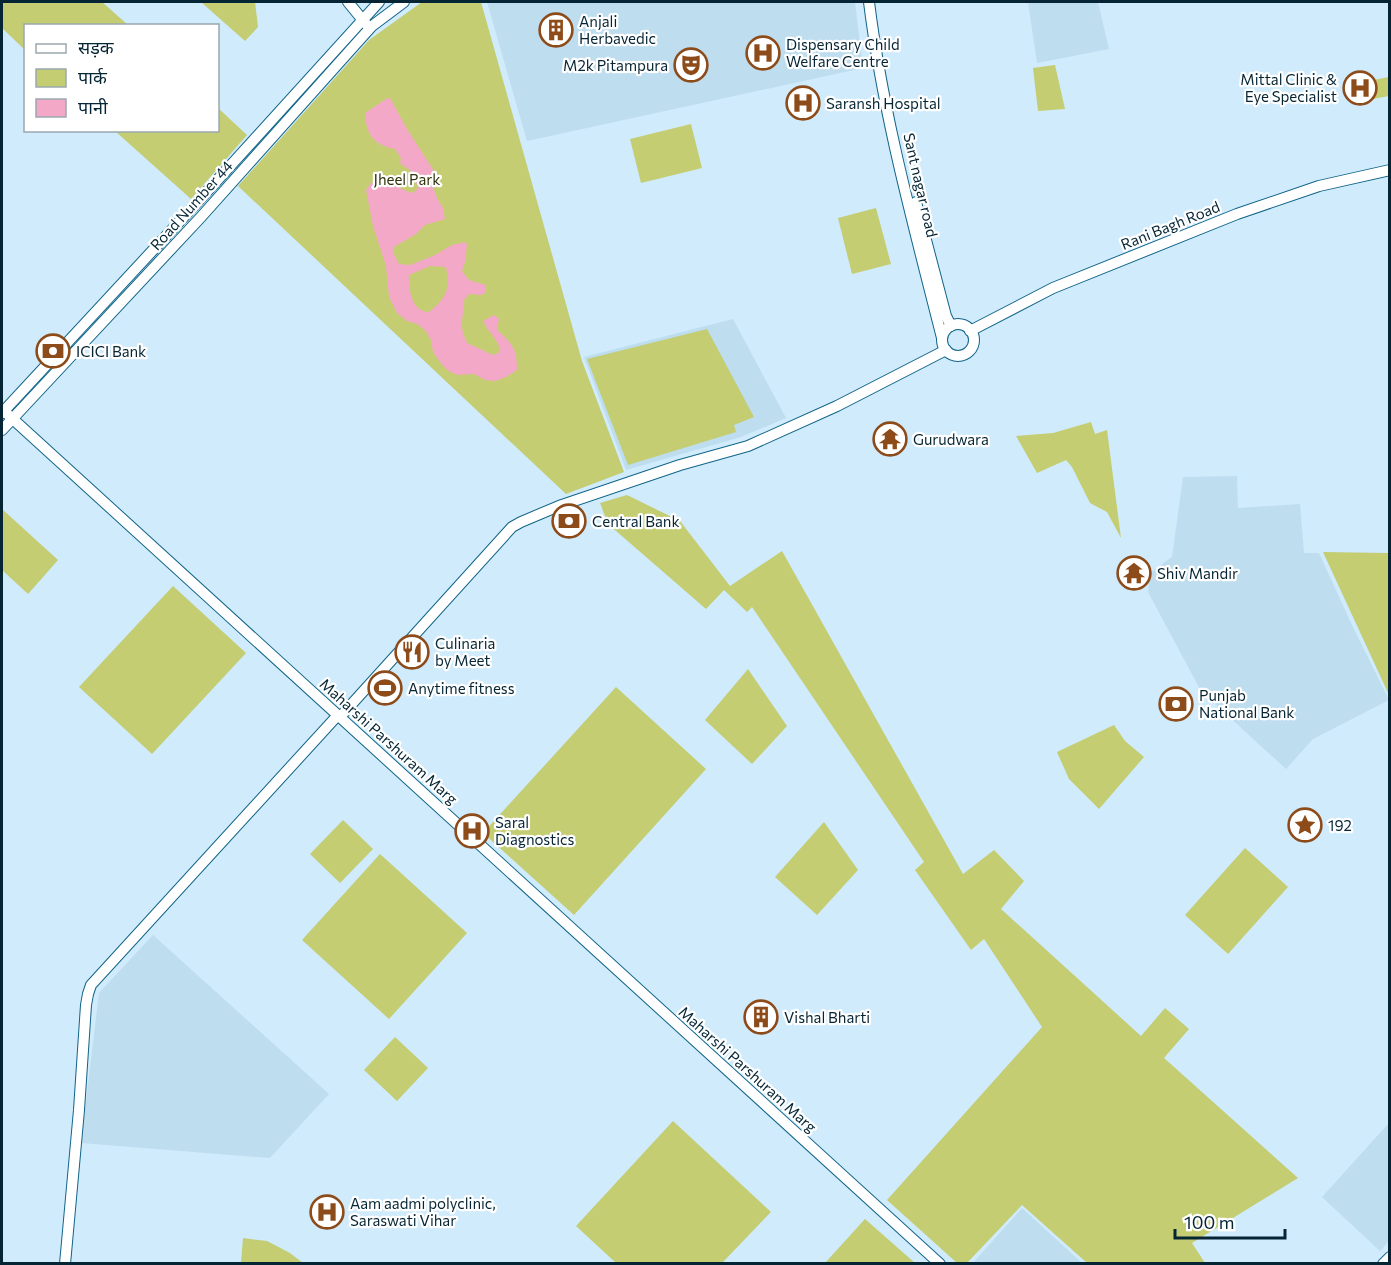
<svg xmlns="http://www.w3.org/2000/svg" width="1391" height="1265" font-family="Commissioner,'Noto Sans Devanagari',sans-serif">
  <rect width="100%" height="100%" fill="#cfebfc"/>
  <!-- built -->
  <g fill="#beddef">
    <polygon points="487,2 855,2 863,68 527,141"/>
    <polygon points="1028,2 1098,2 1109,49 1037,63"/>
    <polygon points="733,319 786,418 741,437 626,470 584,357"/>
    <polygon points="1237,476 1238,508 1300,504 1304,553 1319,553 1352,625 1389,700 1313,739 1286,769 1201,691 1148,592 1150,573 1172,557 1183,477"/>
    <polygon points="153,935 329,1094 270,1158 81,1143 99,993"/>
    <polygon points="1389,1123 1389,1241 1380,1251 1322,1197"/>
    <polygon points="1022,1208 1082,1263 972,1264"/>
  </g>
  <!-- green -->
  <g fill="#c4cd71">
    <polygon points="2,2 102,2 128,25 26,26 25,50 2,28"/>
    <polygon points="201,2 255,2 258,27 245,41"/>
    <polygon points="422,2 481,2 582,361 624,472 566,494 238,186 369,40"/>
    <polygon points="1055,65 1065,109 1038,111 1033,68"/>
    <polygon points="1389,77 1389,96 1373,99 1368,81"/>
    <polygon points="218,108 247,135 191,199 115,131 218,130"/>
    <polygon points="691,124 702,168 641,183 630,139"/>
    <polygon points="876,208 891,264 852,274 838,218"/>
    <polygon points="707,329 754,417 734,425 736,432 628,465 587,359"/>
    <polygon points="1091,422 1095,434 1107,430 1121,538 1107,512 1090,503 1072,467 1066,460 1037,473 1016,436 1053,433"/>
    <polygon points="627,495 680,521 730,586 782,551 963,874 994,850 1024,881 1001,909 1141,1036 1165,1008 1189,1029 1164,1058 1298,1178 1192,1243 1205,1263 1087,1263 1022,1205 967,1263 957,1263 887,1200 1042,1027 984,939 971,950 915,870 924,862 752,607 747,612 724,590 706,609 608,524 600,503"/>
    <polygon points="2,509 58,560 28,594 2,570"/>
    <polygon points="1323,552 1389,553 1389,695"/>
    <polygon points="173,586 246,653 152,754 79,687"/>
    <polygon points="748,669 787,726 752,764 705,720"/>
    <polygon points="616,687 706,769 574,915 483,833"/>
    <polygon points="1114,725 1125,741 1144,757 1099,809 1069,779 1057,752"/>
    <polygon points="343,820 373,849 340,883 310,854"/>
    <polygon points="824,822 858,870 817,915 775,877"/>
    <polygon points="1245,848 1288,887 1228,954 1185,915"/>
    <polygon points="380,854 467,933 389,1019 302,940"/>
    <polygon points="395,1037 428,1068 397,1101 364,1070"/>
    <polygon points="673,1121 771,1212 722,1263 616,1263 576,1226"/>
    <polygon points="865,1219 915,1263 825,1263"/>
    <polygon points="243,1238 267,1241 290,1253 303,1263 241,1263"/>
  </g>
  <!-- water -->
  <path fill="#f4a8c7" fill-rule="evenodd" d="M390 98 407 129 434 171 433 187 437 198 443 208 445 219 425 225 416 234 394 247V254L399 264 410 265 435 255 452 245 465 242 467 245 465 262 462 271 469 280 486 285V292L482 295 469 294 464 300C465 308 462 314 462 322 461 329 464 336 467 343L493 355 500 352C500 341 488 332 483 321L494 315 499 319 497 330C513 344 517 349 517 370L506 377 495 381 485 380 474 374 458 375 450 372 443 366 433 352 431 340 425 330 417 324 407 321 397 313 389 297 386 266 373 226 366 190 371 183C392 178 395 188 413 193L418 188 412 172 400 163 401 158 395 149C374 145 366 135 365 113L386 99ZM430 266 446 267C450 290 447 297 429 312 412 312 408 290 409 275Z"/>
  <g fill="none" stroke-linecap="round" stroke-linejoin="round">
    <defs>
      <g id="secondary">
        <polyline points="348,2 366,24"/>
        <path d="M869 2C883 115 914 227 942 338"/>
        <polyline points="916,202 946,316 951,326"/>
        <circle cx="958" cy="340" r="16"/>
        <polyline points="970,331 1053,288 1237,214 1319,186 1390,170"/>
        <polyline points="4,411 940,1264"/>
        <polyline points="2,413 192,208 379,2"/>
        <polyline points="2,430 201,217 354,46 372,26 404,2"/>
        <polyline points="340,717 512,527 521,522 559,506 680,465 748,446 837,406 946,350"/>
        <polyline points="65,1264 79,1110 86,1005 88,994 91,985 338,715"/>
        <polyline points="1383,1264 1390,1257"/>
      </g>
    </defs>
    <!-- secondary casing -->
    <use href="#secondary" stroke="#116488" stroke-width="12"/>
    <!-- secondary -->
    <use href="#secondary" stroke="#fff" stroke-width="10"/>
  </g>
  <!-- icons -->
  <defs>
    <symbol id="building-ring" viewBox="-11 -11 22 22"><circle r="9.5" fill="#fff" stroke="#8d4b19" stroke-width="1.5"/><path d="M-4-6H4V6H1V3H-1V6H-4ZM-2.5-4.3h1.7v1.8h-1.7ZM.8-4.3h1.7v1.8H.8ZM-2.5-1h1.7V.8h-1.7ZM.8-1h1.7V.8H.8Z" fill="#8d4b19"/></symbol>
    <symbol id="hospital-ring" viewBox="-11 -11 22 22"><circle r="9.5" fill="#fff" stroke="#8d4b19" stroke-width="1.5"/><path d="M-5-5h3v3.5h4V-5h3V5h-3V1.5h-4V5h-3Z" fill="#8d4b19"/></symbol>
    <symbol id="theatre-ring" viewBox="-11 -11 22 22"><circle r="9.5" fill="#fff" stroke="#8d4b19" stroke-width="1.5"/><path d="M-5-5.5Q0-4 5-5.5V0Q5 5 0 6Q-5 5-5 0ZM-3.3-2.5H-1v1.5H-3.3ZM1-2.5H3.3v1.5H1ZM-2.8 1Q0 5.5 2.8 1Z" fill="#8d4b19"/></symbol>
    <symbol id="bank-ring" viewBox="-11 -11 22 22"><circle r="9.5" fill="#fff" stroke="#8d4b19" stroke-width="1.5"/><path d="M-6-4H6V4H-6ZM0-2.3a2.3 2.3 0 1 0 0 4.6a2.3 2.3 0 1 0 0-4.6Z" fill="#8d4b19"/></symbol>
    <symbol id="temple-ring" viewBox="-11 -11 22 22"><circle r="9.5" fill="#fff" stroke="#8d4b19" stroke-width="1.5"/><path d="M0-6L5-2H3V0L6.5 2.5H4V6H1.5V3h-3V6H-4V2.5H-6.5L-3 0V-2H-5Z" fill="#8d4b19"/></symbol>
    <symbol id="restaurant-ring" viewBox="-11 -11 22 22"><circle r="9.5" fill="#fff" stroke="#8d4b19" stroke-width="1.5"/><path d="M-5-6h1v4h1v-4h1v4h1v-4h1v5L-1.5 .5V6h-2V.5L-5-1ZM5-6V6H3V1.5H1.5Q1.5-4 5-6Z" fill="#8d4b19"/></symbol>
    <symbol id="stadium-ring" viewBox="-11 -11 22 22"><circle r="9.5" fill="#fff" stroke="#8d4b19" stroke-width="1.5"/><path d="M0-5a6.5 5 0 1 0 0 10a6.5 5 0 1 0 0-10ZM-3.5-1.8h7v3.6h-7Z" fill="#8d4b19"/></symbol>
    <symbol id="sight-ring" viewBox="-11 -11 22 22"><circle r="9.5" fill="#fff" stroke="#8d4b19" stroke-width="1.5"/><path d="M0-6L1.8-2.2L6-1.7L2.9 1.2L3.7 5.4L0 3.3L-3.7 5.4L-2.9 1.2L-6-1.7L-1.8-2.2Z" fill="#8d4b19"/></symbol>
  </defs>
  <g fill-rule="evenodd">
    <use href="#building-ring" x="537" y="11" width="38" height="38"/>
    <use href="#hospital-ring" x="744" y="34" width="38" height="38"/>
    <use href="#theatre-ring" x="672" y="46" width="38" height="38"/>
    <use href="#hospital-ring" x="1341" y="69" width="38" height="38"/>
    <use href="#hospital-ring" x="784" y="84" width="38" height="38"/>
    <use href="#bank-ring" x="34" y="332" width="38" height="38"/>
    <use href="#temple-ring" x="871" y="420" width="38" height="38"/>
    <use href="#bank-ring" x="550" y="502" width="38" height="38"/>
    <use href="#temple-ring" x="1115" y="554" width="38" height="38"/>
    <use href="#restaurant-ring" x="393" y="633" width="38" height="38"/>
    <use href="#stadium-ring" x="366" y="669" width="38" height="38"/>
    <use href="#bank-ring" x="1157" y="685" width="38" height="38"/>
    <use href="#sight-ring" x="1286" y="806" width="38" height="38"/>
    <use href="#hospital-ring" x="453" y="812" width="38" height="38"/>
    <use href="#building-ring" x="742" y="998" width="38" height="38"/>
    <use href="#hospital-ring" x="308" y="1193" width="38" height="38"/>
  </g>
  <g text-anchor="middle" dominant-baseline="central" stroke-width="4.5" stroke-linejoin="round" paint-order="stroke">
    <!-- poi labels -->
    <g font-size="15" fill="#052534" stroke="#fff" text-anchor="start">
      <text x="579" y="21">Anjali<tspan x="579" dy="17">Herbavedic</tspan></text>
      <text x="786" y="44">Dispensary Child<tspan x="786" dy="17">Welfare Centre</tspan></text>
      <text x="668" y="65" text-anchor="end">M2k Pitampura</text>
      <text x="1337" y="79" text-anchor="end">Mittal Clinic &amp;<tspan x="1337" dy="17">Eye Specialist</tspan></text>
      <text x="826" y="103">Saransh Hospital</text>
      <text x="76" y="351">ICICI Bank</text>
      <text x="913" y="439">Gurudwara</text>
      <text x="592" y="521">Central Bank</text>
      <text x="1157" y="573">Shiv Mandir</text>
      <text x="435" y="643">Culinaria<tspan x="435" dy="17">by Meet</tspan></text>
      <text x="408" y="688">Anytime fitness</text>
      <text x="1199" y="695">Punjab<tspan x="1199" dy="17">National Bank</tspan></text>
      <text x="495" y="822">Saral<tspan x="495" dy="17">Diagnostics</tspan></text>
      <text x="1328" y="825">192</text>
      <text x="784" y="1017">Vishal Bharti</text>
      <text x="350" y="1203">Aam aadmi polyclinic,<tspan x="350" dy="17">Saraswati Vihar</tspan></text>
    </g>
    <!-- park labels -->
    <g font-size="15" fill="#303309" stroke="#fff">
      <text x="407" y="179">Jheel Park</text>
    </g>
    <!-- street labels -->
    <g font-size="15" fill="#052534" stroke="#fff">
      <text transform="translate(921 185) rotate(77)">Sant nagar road</text>
      <text transform="translate(191 205) rotate(-48)">Road Number 44</text>
      <text transform="translate(1170 225) rotate(-22)">Rani Bagh Road</text>
      <text transform="translate(389 741) rotate(42)">Maharshi Parshuram Marg</text>
      <text transform="translate(748 1069) rotate(42)">Maharshi Parshuram Marg</text>
    </g>
  </g>
  <!-- border -->
  <rect width="1391" height="1265" fill="none" stroke="#052534" stroke-width="6"/>
  <!-- legend -->
  <rect x="24" y="24" width="195" height="108" fill="#ffffff" stroke="#9ba8ae" stroke-width="1.5"/>
  <rect x="36" y="44" width="30" height="9" fill="#ffffff" stroke="#9ba8ae" stroke-width="1.5"/>
  <text x="78" y="54" font-size="18" fill="#052534">सड़क</text>
  <rect x="36" y="69" width="30" height="18" fill="#c4cd71" stroke="#9ba8ae" stroke-width="1.5"/>
  <text x="78" y="84" font-size="18" fill="#052534">पार्क</text>
  <rect x="36" y="99" width="30" height="18" fill="#f4a8c7" stroke="#9ba8ae" stroke-width="1.5"/>
  <text x="78" y="114" font-size="18" fill="#052534">पानी</text>
  <!-- scale -->
  <path d="M1175 1229v9h110v-9" fill="none" stroke="#052534" stroke-width="3"/>
  <text x="1184" y="1229" font-size="18" fill="#052534" stroke="#ffffff" stroke-width="4.5" paint-order="stroke">100 m</text>
</svg>
